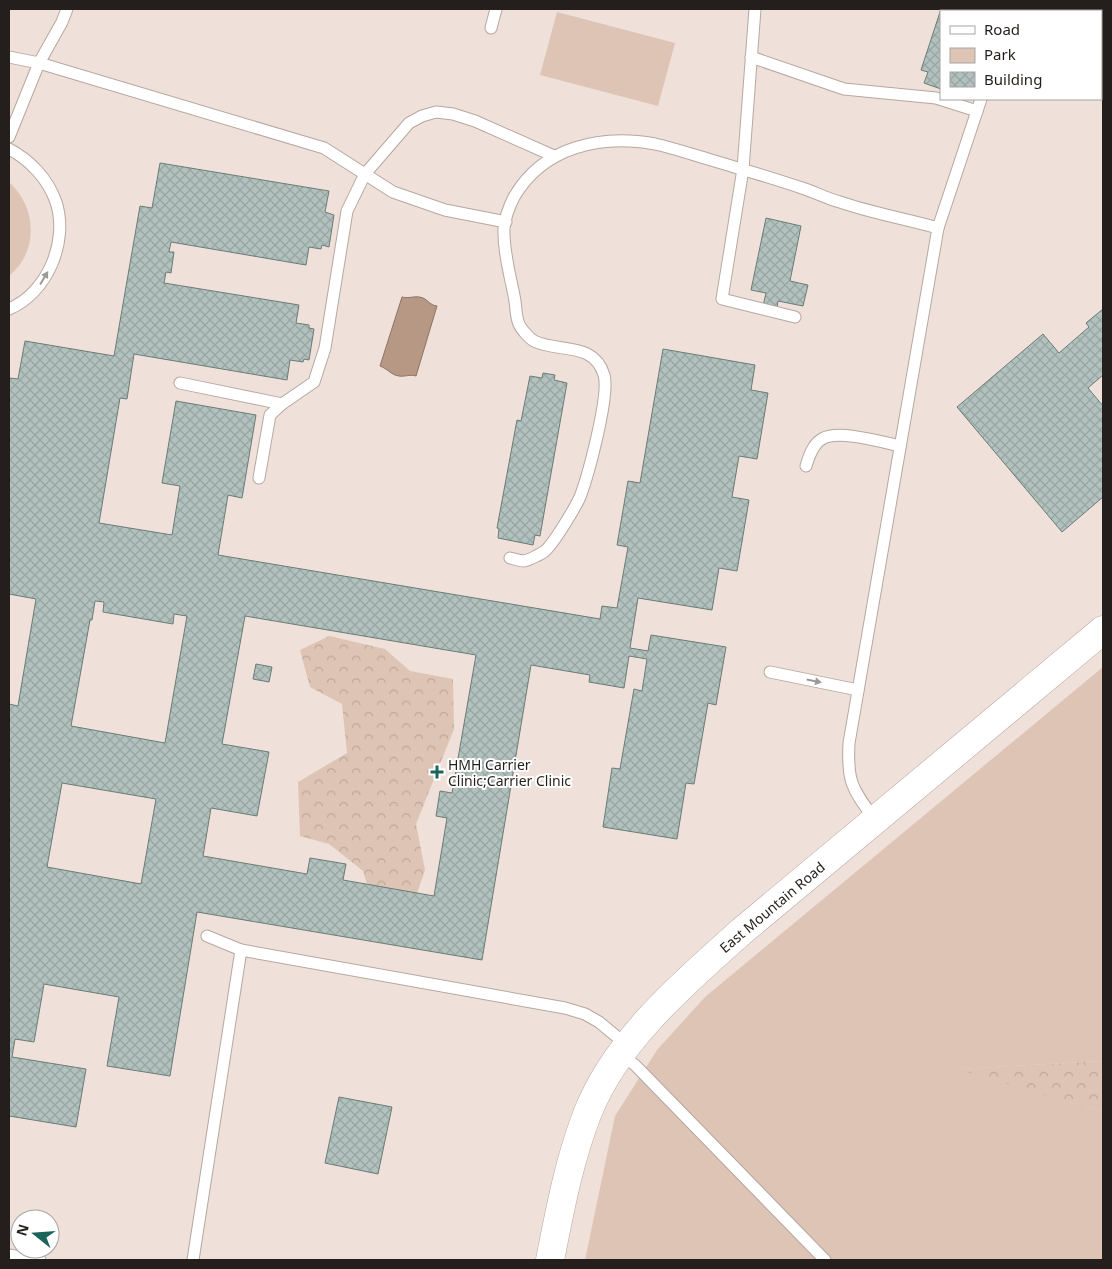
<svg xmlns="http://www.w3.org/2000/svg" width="1112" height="1269" font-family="'Noto Sans',sans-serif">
  <defs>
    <pattern id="forest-crowns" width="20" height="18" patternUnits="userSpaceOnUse" patternTransform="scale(1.25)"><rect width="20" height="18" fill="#ddc4b4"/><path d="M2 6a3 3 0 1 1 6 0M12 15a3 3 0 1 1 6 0" fill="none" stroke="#bea89a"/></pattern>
    <pattern id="building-cross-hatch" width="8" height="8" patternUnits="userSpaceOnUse" patternTransform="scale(1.25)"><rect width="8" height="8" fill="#b1c1be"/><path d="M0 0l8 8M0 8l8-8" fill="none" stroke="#98a5a3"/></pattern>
  </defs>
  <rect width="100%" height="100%" fill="#efe1d9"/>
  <!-- green -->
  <g fill="#ddc4b4">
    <polygon points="557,12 675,43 658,106 540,75"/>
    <path d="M9 182C37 207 39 252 9 276Z"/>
    <polygon points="1103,667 1103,1061 959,1069 1103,1112 1103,1260 585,1260 615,1116 657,1050 705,997"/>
  </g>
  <!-- forest -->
  <g fill="url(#forest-crowns)">
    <polygon points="329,636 385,649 410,671 453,679 454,729 416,824 425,870 410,914 374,906 363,871 329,844 300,836 298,782 347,753 342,704 310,687 300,650"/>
    <polygon points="1103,1061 1103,1112 957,1069"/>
  </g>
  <!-- water -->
  <path fill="#b79885" stroke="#8b7466" d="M402 297C409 299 416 295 423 298 429 301 430 305 437 306L416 376C410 374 405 377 399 376 391 375 388 369 380 366Z"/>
  <!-- building -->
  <g fill="url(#building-cross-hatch)" stroke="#6b7b77" fill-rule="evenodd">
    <polygon points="941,9 949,11 949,9 994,9 993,11 941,11 941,89 924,83 928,72 921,70"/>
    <path d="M160 163 329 191 325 212 334 215 329 247 322 245 321 249 309 247 306 265 171 242 169 252H174L171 273 166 272 164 283 299 305 296 323 309 325V328L314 329 309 360 304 359 303 362 290 360 287 380 134 354 127 399 120 398 99 523 172 535 180 486 162 483 176 401 256 415 242 498 228 495 218 555 600 619 602 606 617 608 628 547 617 545 628 481 640 483 663 349 755 365 751 390 768 393 757 459 739 456 732 497 749 500 737 571 719 568 712 610 638 598 630 648 648 651 651 635 726 647 716 705 708 703 694 784 686 783 677 839 603 827 612 768 620 769 634 689 642 691 647 659 629 656 624 688 589 682 590 675 531 665 482 960 197 912 170 1076 107 1066 119 997 44 984 34 1042 15 1039 12 1057 86 1069 76 1127 9 1116V704L18 706 36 599 9 594V378L18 379 25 341 114 356 140 206 152 208ZM95 601 104 602 103 612 173 624 174 614 187 616 165 743 71 726 90 620H92ZM245 616 476 655 452 793 440 791 436 816 447 818 434 896 343 880 346 864 310 858 307 874 203 856 211 808 257 816 269 752 222 744ZM62 783 156 799 141 884 47 867Z"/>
    <polygon points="766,218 801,226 790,281 808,285 803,306 778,301 777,308 763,306 766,293 751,290"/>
    <polygon points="1103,309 1103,375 1088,388 1103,406 1103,497 1062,532 957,407 1043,334 1059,353 1089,327 1086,323"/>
    <polygon points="543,373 555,375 554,380 567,383 540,536 535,535 533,545 498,538 499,529 497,528 517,420 521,421 530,376 542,378"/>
    <polygon points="256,664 272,667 269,682 253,679"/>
    <polygon points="339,1097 392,1107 378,1174 325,1163"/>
  </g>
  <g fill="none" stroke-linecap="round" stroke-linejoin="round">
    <defs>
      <g id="lane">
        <polyline points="755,9 743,169 722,299 795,317"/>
        <polyline points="491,28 496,9"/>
        <polyline points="9,57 39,63 324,148 393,192 445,210 506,222"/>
        <polyline points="751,57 844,89 936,98 977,111"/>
        <polyline points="9,137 39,63 62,22 67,9"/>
        <path d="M9 149C30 160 48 179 56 202 69 242 47 293 9 309"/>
        <polyline points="180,383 282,404"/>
        <path d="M806 466C809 456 813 444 822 439 837 429 882 442 900 446"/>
        <polyline points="259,478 270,415 282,404 314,382 325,348 347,211 365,174 409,123 422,116 436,112 453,114 475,121 554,156"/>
        <path d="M510 558C514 559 520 561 524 561 529 560 541 554 545 551 554 543 575 508 580 497 588 476 610 395 604 375 594 341 558 353 534 341 529 338 521 329 519 324 516 318 516 308 515 301 511 278 503 252 504 228 505 217 509 207 514 197 543 147 600 134 655 144 673 148 691 154 708 159 741 169 773 178 805 189 817 193 828 199 840 202 872 213 906 219 938 228"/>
        <polyline points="770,672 858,690"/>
        <path d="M875 820C852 788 847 783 849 743L938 228 981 99"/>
        <polyline points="207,936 241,950 565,1008 585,1014 599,1022 628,1046"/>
        <polyline points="621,1055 635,1065 825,1260"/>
        <polyline points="9,1255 40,1260"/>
        <polyline points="193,1260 241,950"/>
      </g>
      <path id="secondary" d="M550 1260C560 1210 569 1160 588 1112 617 1039 685 982 742 931L1103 630"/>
    </defs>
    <!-- lane casing -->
    <use href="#lane" stroke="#b5a8a0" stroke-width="13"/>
    <!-- secondary casing -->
    <use href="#secondary" stroke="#b5a8a0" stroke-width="29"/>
    <!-- lane -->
    <use href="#lane" stroke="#fff" stroke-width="11"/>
    <!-- secondary -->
    <use href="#secondary" stroke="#fff" stroke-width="28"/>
  </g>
  <!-- one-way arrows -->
  <defs><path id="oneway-solid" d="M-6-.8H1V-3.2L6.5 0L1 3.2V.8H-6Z" transform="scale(1.25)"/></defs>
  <g fill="#9c9a99">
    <use href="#oneway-solid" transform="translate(44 278) rotate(-59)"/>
    <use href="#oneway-solid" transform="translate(814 681) rotate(11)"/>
  </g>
  <!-- markers -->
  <path fill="#1b645a" stroke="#fff" stroke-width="2" d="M434.5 764.5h5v5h5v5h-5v5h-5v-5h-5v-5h5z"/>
  <g text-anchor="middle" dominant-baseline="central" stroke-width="4" stroke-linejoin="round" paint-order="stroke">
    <!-- poi labels -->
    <g font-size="14" fill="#241f1c" stroke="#fff" text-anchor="start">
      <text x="448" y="764">HMH Carrier<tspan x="448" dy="16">Clinic;Carrier Clinic</tspan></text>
    </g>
    <!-- street labels -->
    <g font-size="14" fill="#241f1c" stroke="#fff">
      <text transform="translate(772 907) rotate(-40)">East Mountain Road</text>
    </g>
  </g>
  <!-- border -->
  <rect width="1112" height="1269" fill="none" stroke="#241f1c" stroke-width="20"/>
  <!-- legend -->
  <rect x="940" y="10" width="162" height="90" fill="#ffffff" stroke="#a7a5a4"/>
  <rect x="950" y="26" width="25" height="8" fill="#ffffff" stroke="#a7a5a4"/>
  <text x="984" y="35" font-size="15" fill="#241f1c">Road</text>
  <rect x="950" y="48" width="25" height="15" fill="#ddc4b4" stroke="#a7a5a4"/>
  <text x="984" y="60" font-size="15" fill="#241f1c">Park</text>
  <rect x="950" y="72" width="25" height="15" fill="url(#building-cross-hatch)" stroke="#a7a5a4"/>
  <text x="984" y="85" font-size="15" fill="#241f1c">Building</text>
  <!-- north arrow -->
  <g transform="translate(35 1234) rotate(287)"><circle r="24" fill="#ffffff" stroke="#a7a5a4"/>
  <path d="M0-4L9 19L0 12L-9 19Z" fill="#1b645a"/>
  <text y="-8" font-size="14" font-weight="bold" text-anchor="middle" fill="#241f1c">N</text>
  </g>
</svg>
